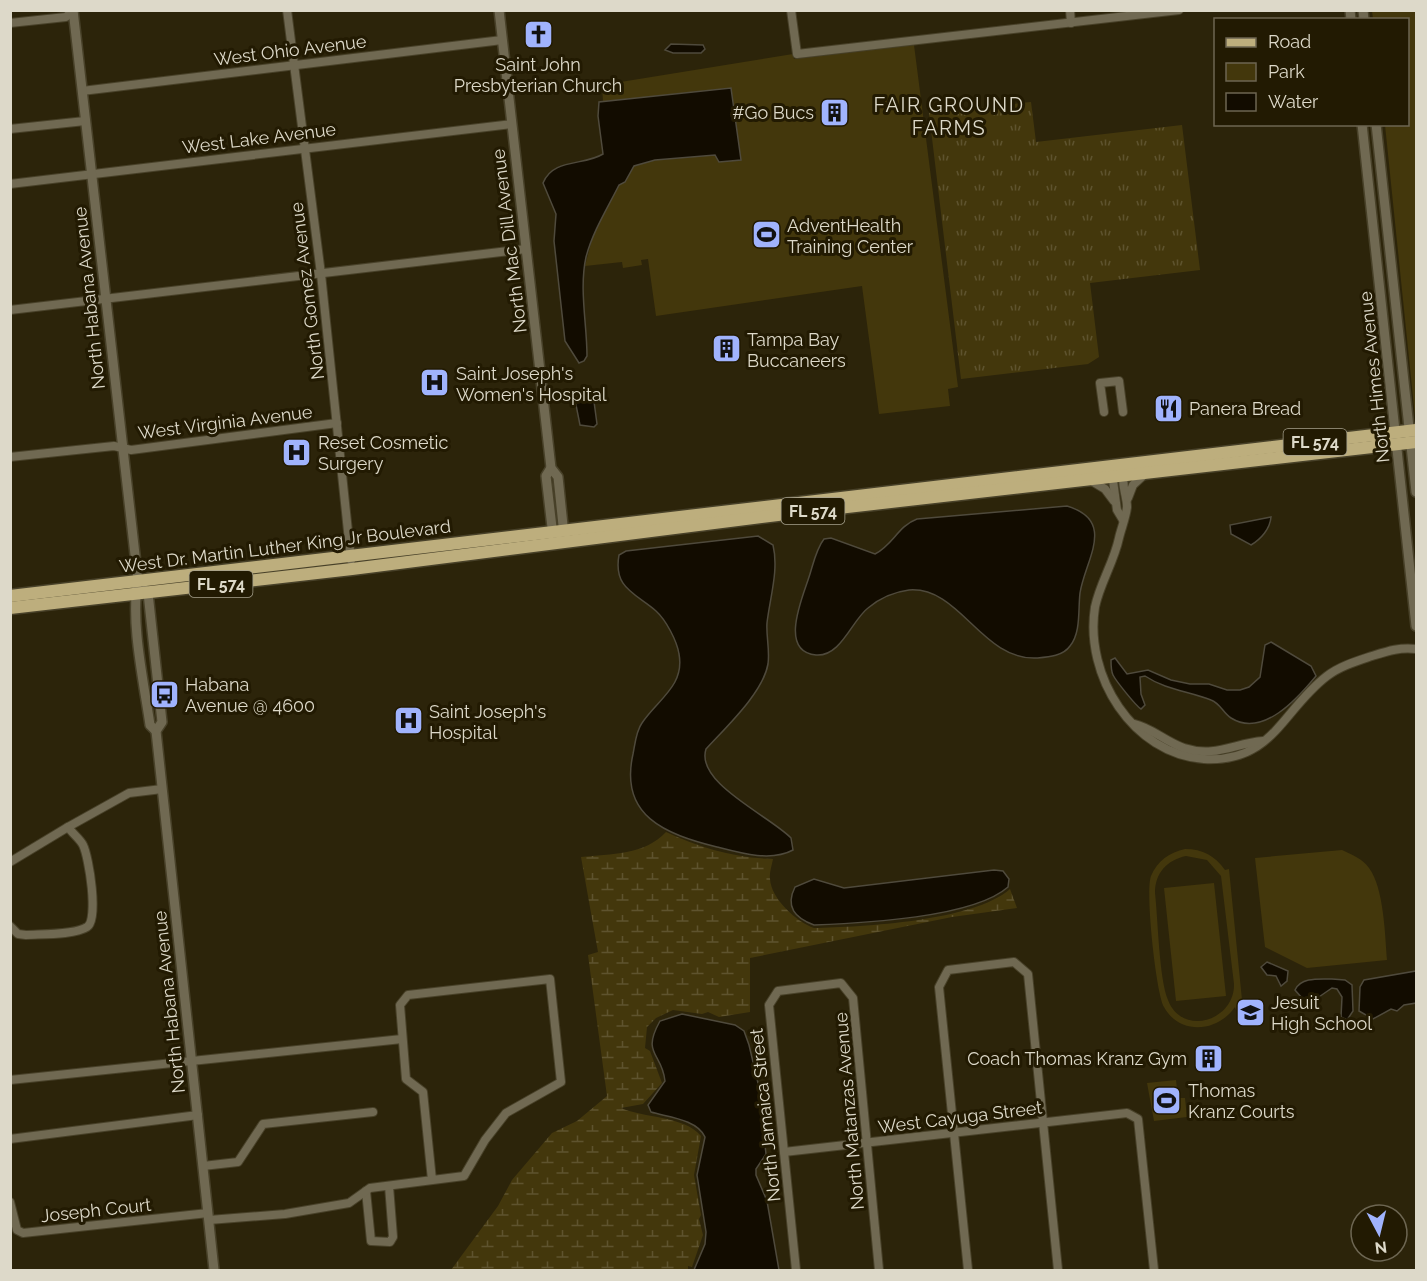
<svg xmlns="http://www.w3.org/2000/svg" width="1427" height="1281" font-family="Raleway,sans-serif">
  <defs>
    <pattern id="grass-tufts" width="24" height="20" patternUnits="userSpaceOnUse" patternTransform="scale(1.5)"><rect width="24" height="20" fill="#43370c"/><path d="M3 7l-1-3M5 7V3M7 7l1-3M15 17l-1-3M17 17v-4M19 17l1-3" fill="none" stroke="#5e532e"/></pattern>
    <pattern id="wetland-marsh" width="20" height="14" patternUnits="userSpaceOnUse" patternTransform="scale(1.5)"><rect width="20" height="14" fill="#43370c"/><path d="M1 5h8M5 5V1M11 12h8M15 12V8" fill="none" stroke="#5e532e"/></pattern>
  </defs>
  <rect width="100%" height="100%" fill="#2c240a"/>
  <!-- grass -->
  <polygon fill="url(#grass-tufts)" points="1031,102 1036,142 1182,125 1200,270 1090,283 1099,357 1088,364 961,379 929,113"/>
  <!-- wetland -->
  <path fill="url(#wetland-marsh)" d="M666 832C700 848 735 858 773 859 772 865 769 873 770 879 771 899 797 922 814 928 863 927 974 921 1010 889L1017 908 952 917 750 958V1012L719 1017 708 1012 702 1014 673 1010 656 1018 647 1027 645 1048 650 1051 662 1083 643 1104 621 1108C643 1118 685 1116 701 1136L694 1175 701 1215 699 1219 703 1235 692 1267 688 1266V1270H451L498 1206 512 1180 552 1133 577 1121 607 1096 588 955 598 952 581 857C611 854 645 855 666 832Z"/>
  <!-- park -->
  <g fill="#43370c" fill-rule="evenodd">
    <polygon points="1372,11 1416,11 1416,426 1385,125 1408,124 1408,20 1373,19"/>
    <polygon points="914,45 958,387 948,389 950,406 879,414 862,286 656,316 648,259 641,260 642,265 623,268 622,262 585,266 595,228 619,185 625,182 634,166 655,160 716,155 719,162 731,89 603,102 602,85 793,54 794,59"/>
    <path d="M1185 849C1203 849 1215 856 1225 870L1229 869 1243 1010H1236L1235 1007C1218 1032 1180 1036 1164 1007 1156 993 1145 891 1151 876 1157 861 1170 852 1185 849ZM1186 856 1207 860 1221 876 1234 984C1235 1021 1182 1037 1168 1000 1159 978 1158 919 1155 893 1155 873 1167 860 1186 856Z"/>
    <path d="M1342 850C1352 855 1362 858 1369 868 1384 888 1385 935 1387 960L1307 968 1265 947 1255 858Z"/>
    <polygon points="1214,883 1226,996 1176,1001 1164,888"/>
    <polygon points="1176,1080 1178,1098 1185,1098 1187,1117 1154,1121 1147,1083"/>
  </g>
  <!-- water -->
  <g fill="#120c00" stroke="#4f4a3c" stroke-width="1.5">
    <polygon points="671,44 703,45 705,49 701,53 673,53 665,50"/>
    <path d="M731 88 741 160 719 162 715 155 655 160 634 166 625 182 619 185C607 209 593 231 586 257 579 289 587 324 587 356L584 361 579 363 565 341 554 241 556 214 543 183C553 158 584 166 603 154L598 116 599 102Z"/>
    <polygon points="583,391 593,394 597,424 594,427 580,425 576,405 578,392"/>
    <path d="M1067 506C1117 521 1085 560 1080 593 1078 610 1081 633 1070 646 1063 656 1049 657 1037 658 982 661 960 586 909 590 893 592 880 598 868 608 852 620 841 657 816 655 778 652 803 596 809 577 813 565 816 549 824 539L831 538 875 554C893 545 898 526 917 519Z"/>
    <path d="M1271 517C1270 529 1261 539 1251 545L1231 534 1230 525Z"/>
    <path d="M758 536 773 545C779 570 770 597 767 623 766 636 770 650 768 664 763 693 725 728 706 749 695 783 770 816 791 838L793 850C771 862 740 853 717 847 665 834 619 816 633 754 635 744 636 731 642 723 657 700 685 686 679 654 677 641 666 620 656 611 635 593 613 588 619 555L626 551Z"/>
    <path d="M1271 642 1311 666 1316 676C1298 698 1263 738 1231 718 1223 713 1220 703 1211 700 1188 691 1166 690 1145 676L1140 677 1141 694 1145 705 1141 709C1136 706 1116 681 1113 675 1111 671 1111 664 1111 660L1115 658 1127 674 1148 670 1171 680 1190 684H1209L1227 690H1240L1249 687 1260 677 1265 645Z"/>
    <path d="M994 870 1003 871 1009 879 1008 887C973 918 862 923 814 925 795 918 785 907 795 887L814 879 844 888Z"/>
    <polygon points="1267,962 1288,971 1287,981 1281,986 1276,976 1267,975 1261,967"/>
    <polygon points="1416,971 1416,1003 1404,1005 1397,1011 1391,1009 1373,1019 1359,1011 1360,987 1364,980"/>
    <path d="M1332 979 1345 980 1352 985 1353 1011 1347 1020 1341 1017 1342 997 1337 989 1332 988 1313 1001 1302 998 1295 990C1301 977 1319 979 1332 979Z"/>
    <path d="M682 1014 735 1025 744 1031 749 1045 758 1083 766 1154 756 1169V1175L767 1201 779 1270H694L705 1244 706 1232 697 1175 705 1137C697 1119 667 1117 651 1112L648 1105 665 1081C662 1052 641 1055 660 1021Z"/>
  </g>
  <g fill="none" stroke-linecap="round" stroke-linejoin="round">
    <defs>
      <g id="minor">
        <polyline points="287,10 321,274 351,560"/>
        <polyline points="791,10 797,54 1179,10"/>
        <polyline points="1070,10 1071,23"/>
        <polyline points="10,23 66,17 73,10"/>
        <polyline points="82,91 502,40"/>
        <polyline points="10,129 85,121"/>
        <polyline points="10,184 512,124"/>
        <polyline points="10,310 526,249"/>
        <polyline points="1104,412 1100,383 1119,381 1123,412"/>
        <polyline points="10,457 114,446 131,450 337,423"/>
        <path d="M1125 472C1120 482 1127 496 1127 507 1126 517 1121 529 1119 538 1114 562 1100 583 1095 607 1084 676 1133 754 1204 759 1273 763 1282 710 1327 676 1340 666 1357 661 1372 656 1388 651 1400 647 1416 649"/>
        <polyline points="1112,473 1117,510 1123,520"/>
        <polyline points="1090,480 1105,489 1114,501"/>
        <polyline points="1128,498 1133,485 1145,474"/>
        <path d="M1134 724C1152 728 1166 742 1184 748 1215 758 1235 743 1263 741"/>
        <polyline points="68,827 129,793 162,789"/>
        <path d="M10 862 68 827C72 833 80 839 83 845 89 857 99 920 87 927 75 935 41 934 26 935L18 934 10 926"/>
        <polyline points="10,1080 402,1039"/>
        <polyline points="10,1139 198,1115"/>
        <polyline points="784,1152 1127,1113 1138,1119 1154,1270"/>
        <polyline points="203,1166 238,1162 263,1124 373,1112"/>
        <polyline points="366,1191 371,1241 390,1242 393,1237 389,1186"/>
        <polyline points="10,1202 17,1230 23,1233 208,1213"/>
        <polyline points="209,1220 285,1214 349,1203 370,1188 464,1176 485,1140 506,1113 561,1082 550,979 408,995 400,1005 406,1079 423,1092 432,1180"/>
        <polyline points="796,1270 769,1005 778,991 841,983 853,998 879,1270"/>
        <polyline points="968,1270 939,987 948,970 1014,962 1028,974 1058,1270"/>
      </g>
      <g id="tertiary">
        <path d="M73 10 138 581C130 621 144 683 150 725L156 731"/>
        <polyline points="499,10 551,468 558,477 564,535"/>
        <polyline points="1350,10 1351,20"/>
        <polyline points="1363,10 1364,20"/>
        <polyline points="1362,124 1416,626"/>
        <polyline points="1376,124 1416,492"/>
        <polyline points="551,468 546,476 553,536"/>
        <polyline points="145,590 148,593 162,722 156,731 214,1270"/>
      </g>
      <g id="primary">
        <polyline points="10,596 1416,430"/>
        <polyline points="10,608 352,569 786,514 1416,442"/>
      </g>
    </defs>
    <!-- minor casing -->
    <use href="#minor" stroke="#484129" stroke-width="10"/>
    <!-- tertiary casing -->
    <use href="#tertiary" stroke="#484129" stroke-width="12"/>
    <!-- primary casing -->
    <use href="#primary" stroke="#484129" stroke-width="15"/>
    <!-- minor -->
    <use href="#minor" stroke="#706952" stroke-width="8"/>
    <!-- tertiary -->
    <use href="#tertiary" stroke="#706952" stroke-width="9"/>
    <!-- primary -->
    <use href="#primary" stroke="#bdae7d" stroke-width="12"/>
  </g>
  <!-- icons -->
  <defs>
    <symbol id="church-square" viewBox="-11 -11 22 22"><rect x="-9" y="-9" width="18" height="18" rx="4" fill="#a0b3fd" stroke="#221a02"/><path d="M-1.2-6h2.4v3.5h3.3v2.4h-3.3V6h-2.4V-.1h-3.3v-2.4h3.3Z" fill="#111"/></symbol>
    <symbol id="building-square" viewBox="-11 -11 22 22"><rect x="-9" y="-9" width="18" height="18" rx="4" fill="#a0b3fd" stroke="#221a02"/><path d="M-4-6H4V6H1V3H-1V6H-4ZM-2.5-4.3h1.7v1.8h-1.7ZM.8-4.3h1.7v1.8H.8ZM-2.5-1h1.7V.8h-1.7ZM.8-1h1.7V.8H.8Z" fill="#111"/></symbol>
    <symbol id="stadium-square" viewBox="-11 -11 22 22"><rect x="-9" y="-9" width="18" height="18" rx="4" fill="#a0b3fd" stroke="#221a02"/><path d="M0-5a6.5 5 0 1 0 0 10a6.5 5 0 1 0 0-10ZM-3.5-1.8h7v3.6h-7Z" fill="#111"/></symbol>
    <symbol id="hospital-square" viewBox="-11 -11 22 22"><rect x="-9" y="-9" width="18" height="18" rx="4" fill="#a0b3fd" stroke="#221a02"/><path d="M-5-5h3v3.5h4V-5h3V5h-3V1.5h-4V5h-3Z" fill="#111"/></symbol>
    <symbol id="restaurant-square" viewBox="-11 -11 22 22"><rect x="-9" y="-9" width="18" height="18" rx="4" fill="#a0b3fd" stroke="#221a02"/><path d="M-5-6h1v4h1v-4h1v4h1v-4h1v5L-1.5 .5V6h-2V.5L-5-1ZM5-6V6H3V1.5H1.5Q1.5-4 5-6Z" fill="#111"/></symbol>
    <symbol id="bus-square" viewBox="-11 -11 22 22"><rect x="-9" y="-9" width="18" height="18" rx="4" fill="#a0b3fd" stroke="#221a02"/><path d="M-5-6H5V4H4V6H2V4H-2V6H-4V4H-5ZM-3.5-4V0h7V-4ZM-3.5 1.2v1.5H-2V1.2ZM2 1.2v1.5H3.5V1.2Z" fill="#111"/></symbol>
    <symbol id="school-square" viewBox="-11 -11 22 22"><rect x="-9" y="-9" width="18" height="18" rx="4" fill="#a0b3fd" stroke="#221a02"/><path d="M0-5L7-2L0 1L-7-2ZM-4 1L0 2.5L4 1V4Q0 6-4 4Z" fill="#111"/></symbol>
  </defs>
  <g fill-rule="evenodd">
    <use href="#church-square" x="522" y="18" width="33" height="33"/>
    <use href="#building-square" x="818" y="96" width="33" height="33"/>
    <use href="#stadium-square" x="750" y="218" width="33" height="33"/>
    <use href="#building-square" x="710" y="332" width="33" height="33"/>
    <use href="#hospital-square" x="418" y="366" width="33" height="33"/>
    <use href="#restaurant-square" x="1152" y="392" width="33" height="33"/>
    <use href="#hospital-square" x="280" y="436" width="33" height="33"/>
    <use href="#bus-square" x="148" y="678" width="33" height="33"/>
    <use href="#hospital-square" x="392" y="704" width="33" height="33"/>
    <use href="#school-square" x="1234" y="996" width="33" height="33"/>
    <use href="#building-square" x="1192" y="1042" width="33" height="33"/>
    <use href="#stadium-square" x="1150" y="1084" width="33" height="33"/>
  </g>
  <g text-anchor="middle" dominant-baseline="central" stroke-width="6" stroke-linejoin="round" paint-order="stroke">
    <!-- shield labels -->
    <g fill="#221a02" stroke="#a5a08d" stroke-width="1.5">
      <rect x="1283.5" y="429" width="63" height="26" rx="4.5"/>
      <rect x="781.5" y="498" width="63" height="26" rx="4.5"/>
      <rect x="189.5" y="571" width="63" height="26" rx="4.5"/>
    </g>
    <g font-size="16" font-weight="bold" fill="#ddd9c9">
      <text x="1315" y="442">FL 574</text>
      <text x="813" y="511">FL 574</text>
      <text x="221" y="584">FL 574</text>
    </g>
    <!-- street labels -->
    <g font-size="18" fill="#ddd9c9" stroke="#221a02">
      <text transform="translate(290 50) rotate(-7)">West Ohio Avenue</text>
      <text transform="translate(259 138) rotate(-7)">West Lake Avenue</text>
      <text transform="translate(509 241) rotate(-97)">North Mac Dill Avenue</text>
      <text transform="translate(307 291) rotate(-97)">North Gomez Avenue</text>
      <text transform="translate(89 298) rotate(-96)">North Habana Avenue</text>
      <text transform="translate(1374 377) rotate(-96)">North Himes Avenue</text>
      <text transform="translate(225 422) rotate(-7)">West Virginia Avenue</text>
      <text transform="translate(285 546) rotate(-7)">West Dr. Martin Luther King Jr Boulevard</text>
      <text transform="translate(169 1002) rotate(-96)">North Habana Avenue</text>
      <text transform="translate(849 1111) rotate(-95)">North Matanzas Avenue</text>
      <text transform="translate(765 1115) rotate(-96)">North Jamaica Street</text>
      <text transform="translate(960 1117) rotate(-7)">West Cayuga Street</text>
      <text transform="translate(96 1210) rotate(-6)">Joseph Court</text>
    </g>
    <!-- poi labels -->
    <g font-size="18" fill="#ddd9c9" stroke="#221a02" text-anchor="start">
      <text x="538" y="64" text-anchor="middle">Saint John<tspan x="538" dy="21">Presbyterian Church</tspan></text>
      <text x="814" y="112" text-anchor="end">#Go Bucs</text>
      <text x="787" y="225">AdventHealth<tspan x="787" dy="21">Training Center</tspan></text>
      <text x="747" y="339">Tampa Bay<tspan x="747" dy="21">Buccaneers</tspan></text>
      <text x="456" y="373">Saint Joseph's<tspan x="456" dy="21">Women's Hospital</tspan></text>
      <text x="1189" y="408">Panera Bread</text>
      <text x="318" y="442">Reset Cosmetic<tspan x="318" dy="21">Surgery</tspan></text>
      <text x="185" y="684">Habana<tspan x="185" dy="21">Avenue @ 4600</tspan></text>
      <text x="429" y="711">Saint Joseph's<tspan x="429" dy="21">Hospital</tspan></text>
      <text x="1271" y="1002">Jesuit<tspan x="1271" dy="21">High School</tspan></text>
      <text x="1187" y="1058" text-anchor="end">Coach Thomas Kranz Gym</text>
      <text x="1188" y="1090">Thomas<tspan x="1188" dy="21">Kranz Courts</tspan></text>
    </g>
    <!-- neighbourhood labels -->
    <g font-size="20" letter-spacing="1.5" fill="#ddd9c9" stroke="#221a02">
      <text x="949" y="105">FAIR GROUND<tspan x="949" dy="23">FARMS</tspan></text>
    </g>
  </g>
  <!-- border -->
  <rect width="1427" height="1281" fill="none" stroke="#ddd9c9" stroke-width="24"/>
  <!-- legend -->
  <rect x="1214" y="18" width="195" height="108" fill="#221a02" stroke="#6d6652" stroke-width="1.5"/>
  <rect x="1226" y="38" width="30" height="9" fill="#bdae7d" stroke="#6d6652" stroke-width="1.5"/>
  <text x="1268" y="48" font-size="18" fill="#ddd9c9">Road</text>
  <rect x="1226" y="63" width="30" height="18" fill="#43370c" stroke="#6d6652" stroke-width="1.5"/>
  <text x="1268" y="78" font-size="18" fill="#ddd9c9">Park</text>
  <rect x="1226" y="93" width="30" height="18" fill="#120c00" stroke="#6d6652" stroke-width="1.5"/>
  <text x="1268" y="108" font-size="18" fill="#ddd9c9">Water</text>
  <!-- north arrow -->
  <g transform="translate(1379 1233) rotate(173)"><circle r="28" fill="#221a02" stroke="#6d6652" stroke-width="1.5"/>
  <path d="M0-4.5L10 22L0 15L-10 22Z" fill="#a0b3fd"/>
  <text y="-9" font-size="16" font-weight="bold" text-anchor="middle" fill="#ddd9c9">N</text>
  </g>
</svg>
